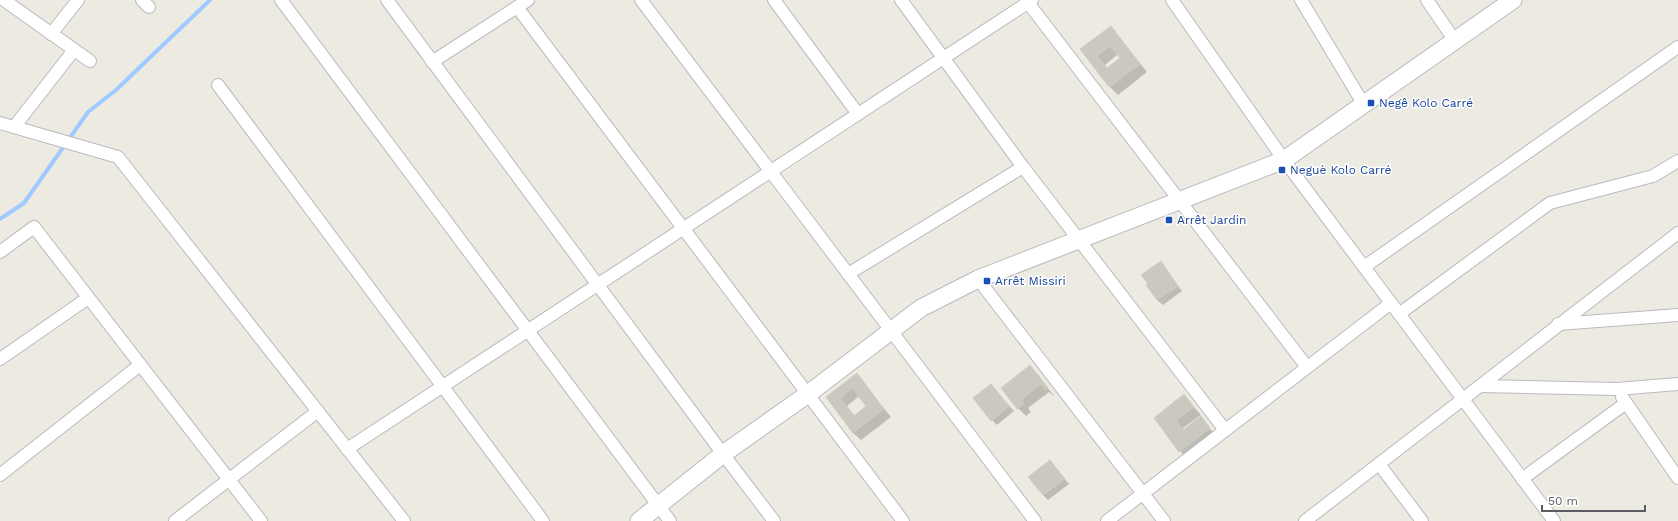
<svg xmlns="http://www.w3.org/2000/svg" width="1678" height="521" font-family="'Work Sans',sans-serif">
  <rect width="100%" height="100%" fill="#edebe1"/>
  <!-- shadow -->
  <g fill="#0003" fill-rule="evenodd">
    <path d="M1111 28 1147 72 1118 95 1110 87 1082 50ZM1118 54 1121 58 1108 69 1105 65Z"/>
    <polygon points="1160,263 1182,291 1163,305 1157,300"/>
    <polygon points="1030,366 1055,397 1049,392 1028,408 1031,412 1026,416 1018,408"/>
    <path d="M857 375 891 417 861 440 853 433 827 398ZM859 396 867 407 855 416 847 406Z"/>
    <polygon points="991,385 1014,411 997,425 992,420"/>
    <polygon points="1184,396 1201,415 1183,428 1184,430 1201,418 1217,437 1188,459 1180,451 1155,418"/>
    <polygon points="1050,461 1069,484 1048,500 1043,495"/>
  </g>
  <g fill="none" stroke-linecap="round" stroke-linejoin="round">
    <!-- stream -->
    <polyline stroke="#9fcaff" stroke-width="4" points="0,219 24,203 88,112 116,90 210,0"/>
  </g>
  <!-- building -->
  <g fill="#cac8c0" stroke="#d1cebf" fill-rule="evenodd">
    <path d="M1111 26 1140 64 1109 87 1080 49ZM1110 46 1120 58 1107 68 1097 56Z"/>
    <polygon points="1161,261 1178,286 1157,300 1146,285 1148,284 1141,275"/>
    <polygon points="1030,365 1048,388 1046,390 1041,384 1021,400 1024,404 1017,409 1001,388"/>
    <path d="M857 373 884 409 853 433 826 397ZM852 388 866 406 854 416 840 398Z"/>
    <polygon points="991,384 1009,406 991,421 973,398"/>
    <polygon points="1184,394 1194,407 1176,420 1183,430 1201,416 1210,428 1179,452 1154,418"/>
    <polygon points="1050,460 1065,479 1043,495 1028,477"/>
  </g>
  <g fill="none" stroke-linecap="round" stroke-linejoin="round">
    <defs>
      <g id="street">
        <polyline points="4,0 90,61"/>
        <polyline points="142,0 149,7"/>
        <polyline points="281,0 670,521"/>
        <polyline points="387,0 723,454 774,521"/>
        <polyline points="641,0 1035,521"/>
        <polyline points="774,0 858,114"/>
        <polyline points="901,0 1023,167 1225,430"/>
        <polyline points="1026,0 1307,367"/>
        <polyline points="1172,0 1284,160 1554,521"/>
        <polyline points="1301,0 1364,105"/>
        <polyline points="1427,0 1455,41"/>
        <polyline points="517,7 903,521"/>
        <polyline points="51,34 78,0"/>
        <polyline points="432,62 528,0"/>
        <polyline points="218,85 543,521"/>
        <polyline points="0,123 118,157 404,521"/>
        <polyline points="14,127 74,50"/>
        <polyline points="0,252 34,227 261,521"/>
        <polyline points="1364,267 1678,47"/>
        <polyline points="848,274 1023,167"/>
        <polyline points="978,279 1164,521"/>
        <polyline points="1399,314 1550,203 1653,176 1678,161"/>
        <polyline points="1558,324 1678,315"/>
        <polyline points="0,359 88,298"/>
        <polyline points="1480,386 1617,389 1678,384"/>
        <polyline points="1622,397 1678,478"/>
        <polyline points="347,449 1032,0"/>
        <polyline points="1379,464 1422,521"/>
        <polyline points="0,475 140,365"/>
        <polyline points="1522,479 1626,403"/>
        <polyline points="175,521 318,411"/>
        <polyline points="1107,521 1391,303"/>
        <polyline points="1305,521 1678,233"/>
      </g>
      <polyline id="secondary" points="639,521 723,454 808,394 921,308 978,279 1284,160 1513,0"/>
    </defs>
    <!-- street casing -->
    <use href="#street" stroke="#b9bac0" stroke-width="14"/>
    <!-- secondary casing -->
    <use href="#secondary" stroke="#b7b9c0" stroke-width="19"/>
    <!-- street -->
    <use href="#street" stroke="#fff" stroke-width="12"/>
    <!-- secondary -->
    <use href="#secondary" stroke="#fff" stroke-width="17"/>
  </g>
  <!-- markers -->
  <g fill="#1a4fb4" stroke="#fff" stroke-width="1.5">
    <rect x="1367" y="99" width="8" height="8" rx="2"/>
    <rect x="1278" y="166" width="8" height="8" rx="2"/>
    <rect x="1165" y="216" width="8" height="8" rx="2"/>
    <rect x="983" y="277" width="8" height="8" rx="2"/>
  </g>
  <g text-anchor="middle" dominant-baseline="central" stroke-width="3" stroke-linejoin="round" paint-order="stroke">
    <!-- transit labels -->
    <g font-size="12" fill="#164399" stroke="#fff" text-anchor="start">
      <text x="1379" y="103">Negê Kolo Carré</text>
      <text x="1290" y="170">Neguè Kolo Carré</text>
      <text x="1177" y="220">Arrêt Jardin</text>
      <text x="995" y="281">Arrêt Missiri</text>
    </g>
  </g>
  <!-- scale -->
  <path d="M1542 505v6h103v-6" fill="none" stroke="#5a5c62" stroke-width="2"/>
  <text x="1548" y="505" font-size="12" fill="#5a5c62" stroke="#ffffff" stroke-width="3" paint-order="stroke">50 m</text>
</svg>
